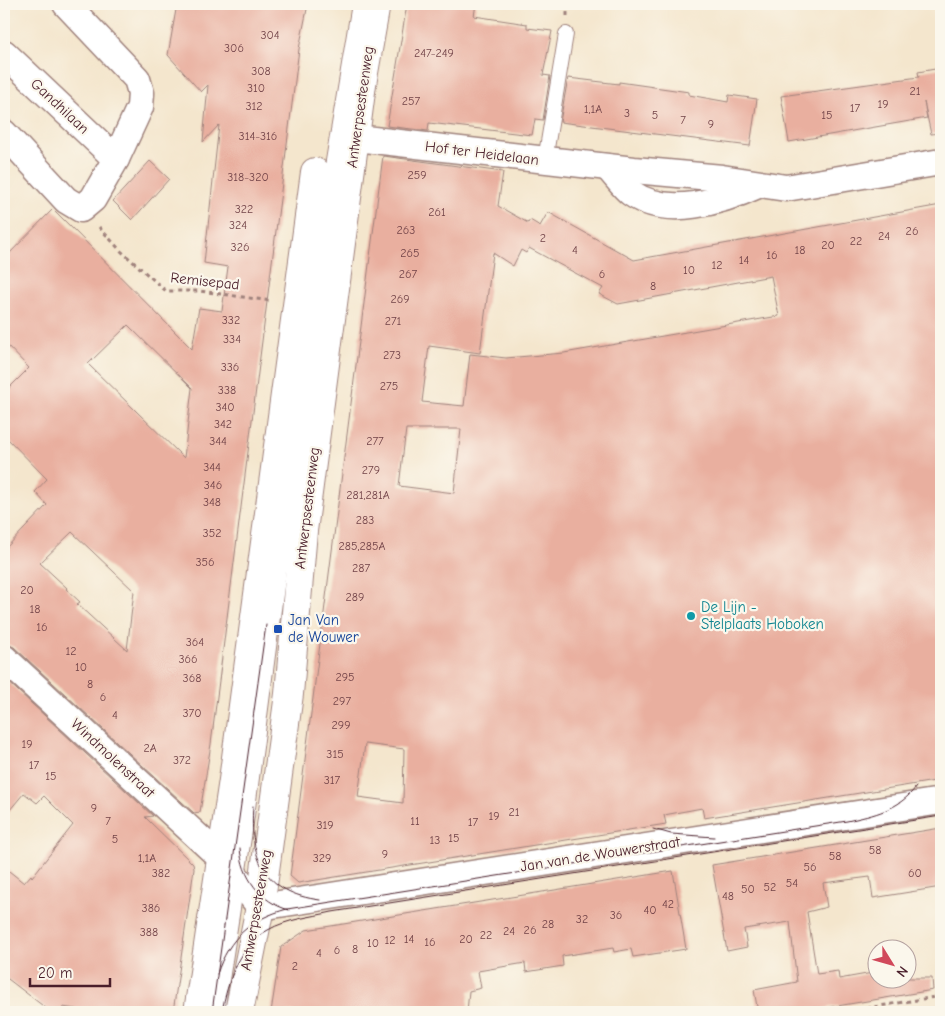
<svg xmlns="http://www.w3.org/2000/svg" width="945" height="1016" font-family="'Comic Neue',sans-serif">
  <rect width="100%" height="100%" fill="#fbf7ec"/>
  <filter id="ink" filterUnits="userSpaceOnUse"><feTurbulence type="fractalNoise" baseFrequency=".02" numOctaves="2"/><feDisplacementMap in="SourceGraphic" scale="10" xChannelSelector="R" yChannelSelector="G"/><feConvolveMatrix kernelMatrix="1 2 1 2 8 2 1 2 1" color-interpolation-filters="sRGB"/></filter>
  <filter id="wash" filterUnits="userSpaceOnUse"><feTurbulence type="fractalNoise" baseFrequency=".0096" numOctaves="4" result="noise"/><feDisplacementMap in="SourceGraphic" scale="20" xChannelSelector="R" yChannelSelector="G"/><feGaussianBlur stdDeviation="1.12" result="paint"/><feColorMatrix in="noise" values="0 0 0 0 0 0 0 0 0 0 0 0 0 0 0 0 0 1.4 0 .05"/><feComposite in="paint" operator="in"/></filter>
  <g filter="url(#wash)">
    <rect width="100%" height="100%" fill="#f4e6cd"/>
    <g id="blocks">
      <!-- building -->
      <g fill="#e9af9f" fill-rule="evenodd">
        <path d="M177 4H308L299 49 290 120 211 744 200 812 194 813 14 647 4 643V550L47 505 35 492 47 479 4 435V393L29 368 4 342V259L53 209 192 349 199 308 222 311 228 267 204 263 219 125 203 142 208 85 201 92 168 55ZM128 325 192 388 184 458 88 364ZM72 532 134 591 127 650 77 604 80 602 66 589 67 588 40 563Z"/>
        <polygon points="407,4 476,4 474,16 527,24 527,28 552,31 543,75 550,76 543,120 535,119 532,135 429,123 428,131 387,126"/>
        <polygon points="941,68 941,133 931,134 924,102 927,118 789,142 781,96 919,77 918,72"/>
        <polygon points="568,78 619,84 619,82 689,92 689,95 728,102 729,95 757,99 750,146 560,122"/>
        <path d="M383 156 503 172 498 206 528 223 530 220 540 226 548 212 634 260 941 205V780L704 818 702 808 664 815 666 824 298 883 290 876ZM529 248 603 288 599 294 618 304 771 276 779 316 564 353 506 358 470 354 464 406 422 402 429 346 480 353 493 253 513 266 521 250 526 253ZM406 429H461L454 493 399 486ZM365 744 404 749 403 803 358 797Z"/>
        <polygon points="150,161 169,179 132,220 113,201"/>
        <polygon points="4,678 153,816 145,817 193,864 194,869 173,1012 93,1012 63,1007 62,1012 51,1012 4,976 4,867 24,883 31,875 32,877 73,825 44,796 37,803 24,793 4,817"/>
        <polygon points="941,828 941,887 873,898 870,877 823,883 827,907 807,912 817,974 838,971 839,979 878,972 878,978 932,978 933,990 801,1012 758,1012 754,990 797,982 790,922 744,929 747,947 727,951 712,865"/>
        <polygon points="673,871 686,949 633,957 631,949 614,952 613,948 562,956 563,966 526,972 525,963 478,971 481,988 469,991 467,1012 271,1012 281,947 306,930"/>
      </g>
    </g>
  </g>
  <g filter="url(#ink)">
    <use href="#blocks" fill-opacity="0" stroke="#9f827c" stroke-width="1"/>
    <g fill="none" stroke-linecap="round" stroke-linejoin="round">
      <defs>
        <g id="service">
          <polyline points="545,160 566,34"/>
          <polyline points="217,1012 245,831 331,173 359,4"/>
        </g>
        <g id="minor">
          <polyline points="4,53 116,159"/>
          <polyline points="4,133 66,200 81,209 93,199 116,159 140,107 141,93 137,79 66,4"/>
          <polyline points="356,138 634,170 722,178 786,188 941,162"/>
          <path d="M608 168C615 175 623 187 631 193 667 219 723 201 758 185"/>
          <polyline points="4,658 222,859 260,907 941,801"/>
        </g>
        <g id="tertiary">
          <polyline points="198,1012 233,780 315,172"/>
          <polyline points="239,1012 260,907 289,694 303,531 362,84 376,4"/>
        </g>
      </defs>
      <!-- service casing -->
      <use href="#service" stroke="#9f827c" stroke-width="16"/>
      <!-- minor casing -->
      <use href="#minor" stroke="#9f827c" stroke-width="29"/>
      <!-- tertiary casing -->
      <use href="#tertiary" stroke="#9f827c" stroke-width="30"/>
      <!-- path -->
      <g stroke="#9f827c" stroke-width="3" stroke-dasharray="4 4" stroke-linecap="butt">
        <polyline points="567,16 567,4"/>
        <polyline points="99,227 121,251 166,291 200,291 271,301"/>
        <polyline points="843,1012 941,996"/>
      </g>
      <!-- service -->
      <use href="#service" stroke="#fff" stroke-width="14"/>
      <!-- minor -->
      <use href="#minor" stroke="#fff" stroke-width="26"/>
      <!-- tertiary -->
      <use href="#tertiary" stroke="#fff" stroke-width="28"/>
      <!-- tram -->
      <g stroke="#4a1f2b" stroke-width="1">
        <path d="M253 806C249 858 264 893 320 900"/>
        <polyline points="653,829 671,834 714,837"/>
        <path d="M240 848C242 877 260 902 289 910"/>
        <path d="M217 974C229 937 251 919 287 909L847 821C874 815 899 810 916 787"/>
        <polyline points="212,1012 266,625"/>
        <path d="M222 1012C227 982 240 945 268 930 287 919 311 917 332 912L941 816"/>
      </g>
    </g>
  </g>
  <!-- markers -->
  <circle fill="#0f9aa8" stroke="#fbf7ec" stroke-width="2" cx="691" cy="616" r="5"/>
  <rect fill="#1a4fb4" stroke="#fbf7ec" stroke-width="2" x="273" y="624" width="10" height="10" rx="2.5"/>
  <g text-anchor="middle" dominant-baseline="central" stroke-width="4.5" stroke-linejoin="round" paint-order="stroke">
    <!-- number labels -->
    <g font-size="12" fill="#724348">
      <text x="270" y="35">304</text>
      <text x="234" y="48">306</text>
      <text x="434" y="53">247-249</text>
      <text x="261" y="71">308</text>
      <text x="256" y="88">310</text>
      <text x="915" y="91">21</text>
      <text x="411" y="101">257</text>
      <text x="883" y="104">19</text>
      <text x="254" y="106">312</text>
      <text x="855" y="108">17</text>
      <text x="593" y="109">1,1A</text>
      <text x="627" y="113">3</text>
      <text x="655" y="115">5</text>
      <text x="827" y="115">15</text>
      <text x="683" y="120">7</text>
      <text x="711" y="124">9</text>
      <text x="258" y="136">314-316</text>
      <text x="417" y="175">259</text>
      <text x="248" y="177">318-320</text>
      <text x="244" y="209">322</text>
      <text x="437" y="212">261</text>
      <text x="238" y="225">324</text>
      <text x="406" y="230">263</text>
      <text x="912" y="231">26</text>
      <text x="884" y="236">24</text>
      <text x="543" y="238">2</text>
      <text x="856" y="241">22</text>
      <text x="828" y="245">20</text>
      <text x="240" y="247">326</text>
      <text x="575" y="250">4</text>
      <text x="800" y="250">18</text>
      <text x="410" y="253">265</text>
      <text x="772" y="255">16</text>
      <text x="744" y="260">14</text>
      <text x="717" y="265">12</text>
      <text x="689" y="270">10</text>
      <text x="408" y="274">267</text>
      <text x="602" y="274">6</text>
      <text x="653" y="286">8</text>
      <text x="400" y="299">269</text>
      <text x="231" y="320">332</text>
      <text x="393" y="321">271</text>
      <text x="232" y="339">334</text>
      <text x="392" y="355">273</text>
      <text x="230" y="367">336</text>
      <text x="389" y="386">275</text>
      <text x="227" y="390">338</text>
      <text x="225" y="407">340</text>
      <text x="223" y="424">342</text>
      <text x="218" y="441">344</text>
      <text x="375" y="441">277</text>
      <text x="212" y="467">344</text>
      <text x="371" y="470">279</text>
      <text x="213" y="485">346</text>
      <text x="368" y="495">281,281A</text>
      <text x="212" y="502">348</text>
      <text x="365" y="520">283</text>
      <text x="212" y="533">352</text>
      <text x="362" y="546">285,285A</text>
      <text x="205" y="562">356</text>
      <text x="361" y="568">287</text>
      <text x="27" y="590">20</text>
      <text x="355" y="597">289</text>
      <text x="35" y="609">18</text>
      <text x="42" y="627">16</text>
      <text x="195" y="642">364</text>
      <text x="71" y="651">12</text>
      <text x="188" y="659">366</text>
      <text x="81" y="667">10</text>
      <text x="345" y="677">295</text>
      <text x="192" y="678">368</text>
      <text x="90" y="684">8</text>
      <text x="103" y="697">6</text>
      <text x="342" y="701">297</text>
      <text x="192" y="713">370</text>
      <text x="115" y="715">4</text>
      <text x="341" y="725">299</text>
      <text x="27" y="744">19</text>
      <text x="150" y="748">2A</text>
      <text x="335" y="754">315</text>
      <text x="182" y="760">372</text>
      <text x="34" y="765">17</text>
      <text x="51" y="776">15</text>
      <text x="332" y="780">317</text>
      <text x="94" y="808">9</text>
      <text x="514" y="812">21</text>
      <text x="494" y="816">19</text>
      <text x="108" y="821">7</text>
      <text x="415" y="821">11</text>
      <text x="473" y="822">17</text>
      <text x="325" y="825">319</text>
      <text x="454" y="838">15</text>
      <text x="115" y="839">5</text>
      <text x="435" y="840">13</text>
      <text x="875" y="850">58</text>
      <text x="385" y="854">9</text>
      <text x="835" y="856">58</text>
      <text x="147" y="858">1,1A</text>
      <text x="322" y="858">329</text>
      <text x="810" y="867">56</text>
      <text x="161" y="873">382</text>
      <text x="915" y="873">60</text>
      <text x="792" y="883">54</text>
      <text x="770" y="887">52</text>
      <text x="748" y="889">50</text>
      <text x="728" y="896">48</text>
      <text x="668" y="904">42</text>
      <text x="151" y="908">386</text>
      <text x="650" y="910">40</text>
      <text x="616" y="915">36</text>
      <text x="582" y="919">32</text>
      <text x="548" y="924">28</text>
      <text x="530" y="930">26</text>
      <text x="509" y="931">24</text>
      <text x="149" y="932">388</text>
      <text x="486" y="935">22</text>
      <text x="409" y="939">14</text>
      <text x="466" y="939">20</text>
      <text x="390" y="940">12</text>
      <text x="430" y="942">16</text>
      <text x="373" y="943">10</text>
      <text x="355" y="949">8</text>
      <text x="337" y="950">6</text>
      <text x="319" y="953">4</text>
      <text x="295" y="966">2</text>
    </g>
    <!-- street labels -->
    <g font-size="15" fill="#4a1f2b" stroke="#fbf7ec">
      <text transform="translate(60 106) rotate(43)">Gandhilaan</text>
      <text transform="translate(360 107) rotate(-82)">Antwerpsesteenweg</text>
      <text transform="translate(482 153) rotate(7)">Hof ter Heidelaan</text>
      <text transform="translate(205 281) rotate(6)">Remisepad</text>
      <text transform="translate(307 508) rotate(-83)">Antwerpsesteenweg</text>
      <text transform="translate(113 758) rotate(43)">Windmolenstraat</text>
      <text transform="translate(600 854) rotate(-9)">Jan van de Wouwerstraat</text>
      <text transform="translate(256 910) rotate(-80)">Antwerpsesteenweg</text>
    </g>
    <!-- culture labels -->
    <g font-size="15" fill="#0d838f" stroke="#fbf7ec" text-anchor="start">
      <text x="701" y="607">De Lijn -<tspan x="701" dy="17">Stelplaats Hoboken</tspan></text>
    </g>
    <!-- transit labels -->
    <g font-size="15" fill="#164399" stroke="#fbf7ec" text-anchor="start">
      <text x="288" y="620">Jan Van<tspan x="288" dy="17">de Wouwer</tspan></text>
    </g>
  </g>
  <!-- margin -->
  <rect width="945" height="1016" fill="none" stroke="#fbf7ec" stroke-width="20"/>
  <!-- north arrow -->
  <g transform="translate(892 964) rotate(127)"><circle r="24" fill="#fbf7ec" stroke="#b4a19f"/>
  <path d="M0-4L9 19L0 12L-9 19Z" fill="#d1495b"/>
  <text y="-8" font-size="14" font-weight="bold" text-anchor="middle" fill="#4a1f2b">N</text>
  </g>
  <!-- scale -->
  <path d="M30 978v8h80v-8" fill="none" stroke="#4a1f2b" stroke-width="2.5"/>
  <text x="38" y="978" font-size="15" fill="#4a1f2b" stroke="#fbf7ec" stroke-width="4" paint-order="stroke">20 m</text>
</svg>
